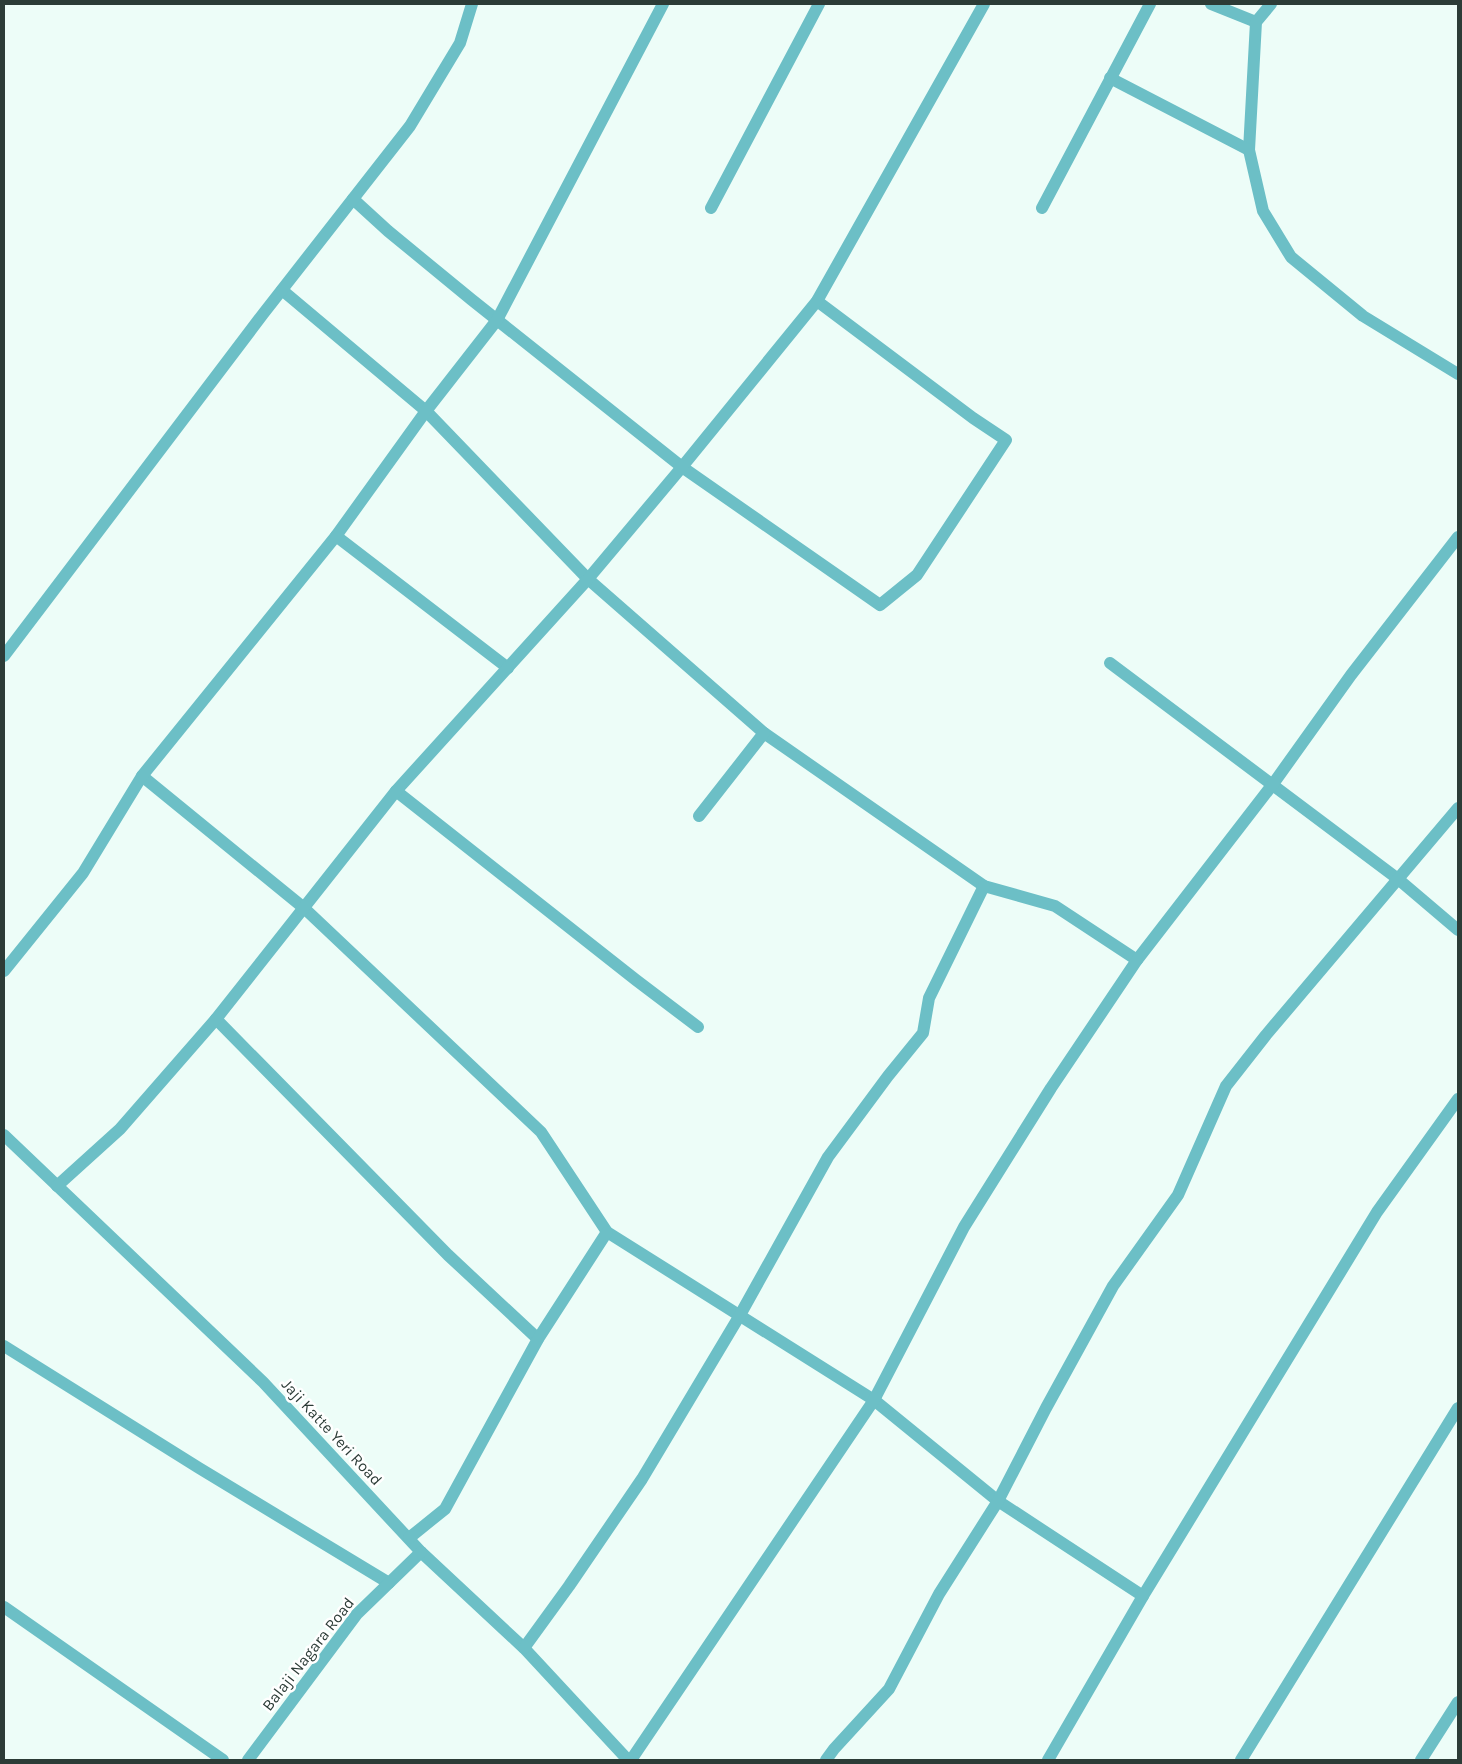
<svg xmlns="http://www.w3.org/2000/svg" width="1462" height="1764" font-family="Karla,sans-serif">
  <rect width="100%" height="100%" fill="#edfdf8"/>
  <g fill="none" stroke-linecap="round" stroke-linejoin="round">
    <!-- minor -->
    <g stroke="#6cbfc6" stroke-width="12">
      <polyline points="1211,4 1256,22"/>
      <polyline points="1271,4 1256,22 1249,150 1263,211 1291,257 1363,316 1458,374"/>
      <polyline points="1110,78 1249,150"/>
      <polyline points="353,199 388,231 472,300 682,467 880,605 917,575 1006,440 973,418 817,301"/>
      <polyline points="711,208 819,4"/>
      <polyline points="1042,208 1150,4"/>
      <polyline points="282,290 426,411 588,579 764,733 984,886 1055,906 1137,960"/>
      <polyline points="336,536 508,668"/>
      <polyline points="4,656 263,314 410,126 460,43 472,4"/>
      <polyline points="1110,663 1398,879 1458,930"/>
      <polyline points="142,776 304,908 541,1132 607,1232 874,1400 998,1501 1143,1596"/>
      <polyline points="396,791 636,980 698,1027"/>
      <polyline points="699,816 764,733"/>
      <polyline points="4,971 83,873 142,776 336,536 426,411 497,320 663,4"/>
      <polyline points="216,1019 448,1255 538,1339"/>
      <polyline points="4,1135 263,1382 421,1552 524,1648 628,1760"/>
      <polyline points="57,1186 120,1129 216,1019 396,791 588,579 682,467 817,301 984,4"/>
      <polyline points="4,1346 199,1468 389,1583"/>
      <polyline points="409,1538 445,1509 538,1339 607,1232"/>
      <polyline points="4,1607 223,1760"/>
      <polyline points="524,1648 569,1586 642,1479 740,1315 828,1157 888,1076 923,1033 929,998 984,886"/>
      <polyline points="248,1760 357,1614 421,1552"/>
      <polyline points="631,1760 874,1400 964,1227 1051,1088 1137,960 1273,784 1351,675 1458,537"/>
      <polyline points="826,1760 834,1749 889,1689 939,1594 998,1501 1046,1408 1113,1286 1178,1195 1226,1086 1266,1035 1458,808"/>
      <polyline points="1048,1760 1143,1596 1377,1212 1458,1099"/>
      <polyline points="1241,1760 1458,1408"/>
      <polyline points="1421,1760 1458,1702"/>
    </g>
  </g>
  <g text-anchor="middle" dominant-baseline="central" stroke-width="5" stroke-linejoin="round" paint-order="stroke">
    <!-- street labels -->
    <g font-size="16" fill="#2c3c37" stroke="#fff">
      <text transform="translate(332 1432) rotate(47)">Jaji Katte Yeri Road</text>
      <text transform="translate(308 1654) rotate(-52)">Balaji Nagara Road</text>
    </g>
  </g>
  <!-- border -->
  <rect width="1462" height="1764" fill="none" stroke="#2c3c37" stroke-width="10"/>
</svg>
